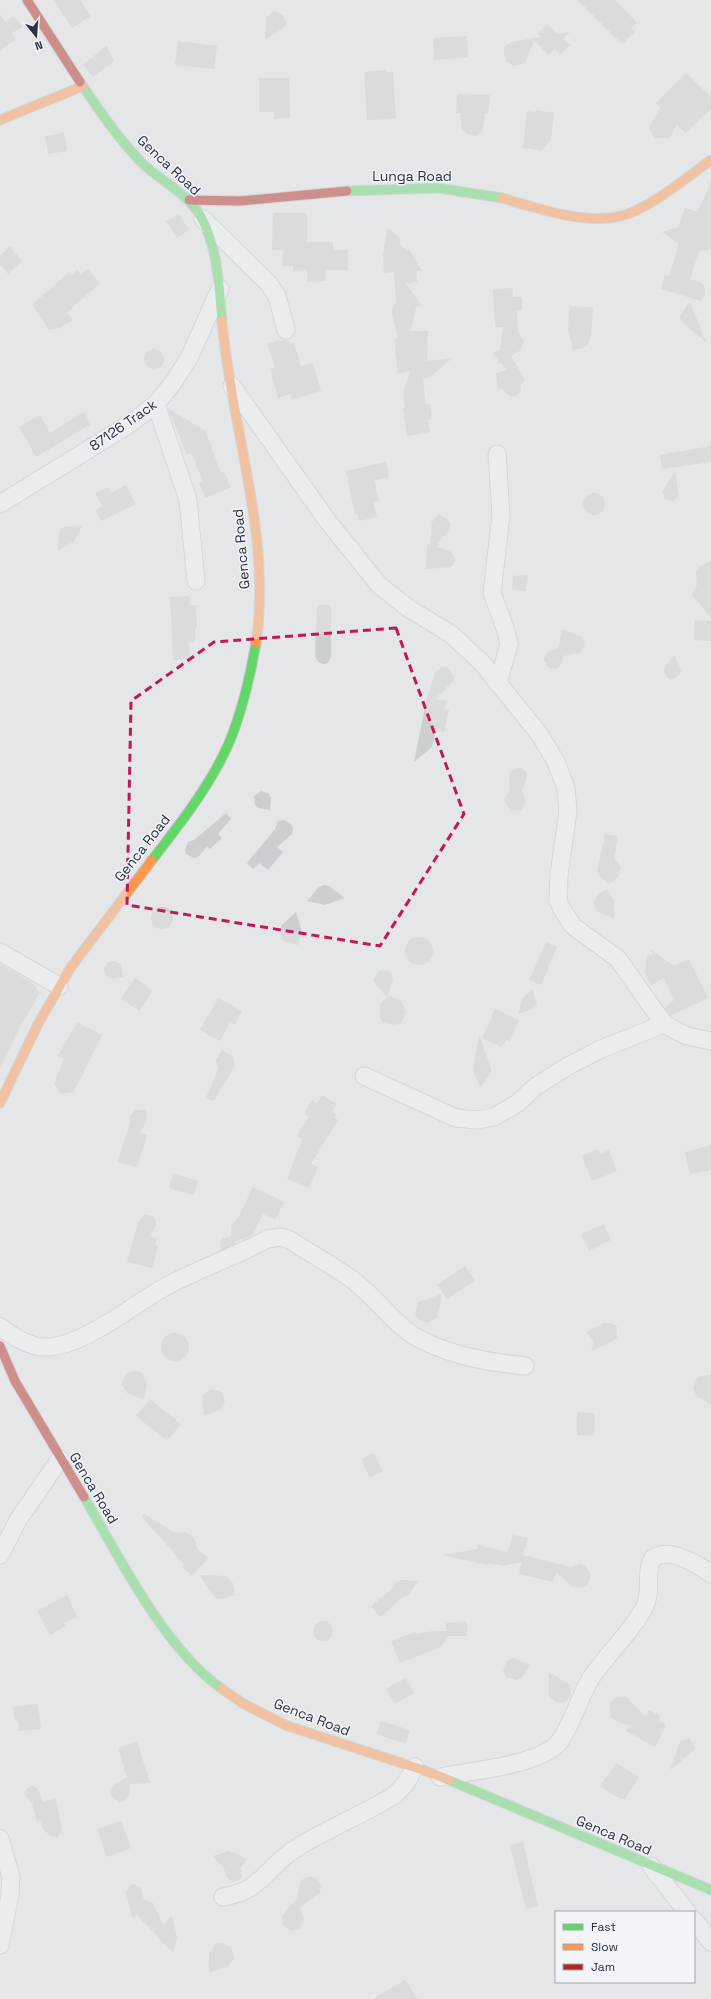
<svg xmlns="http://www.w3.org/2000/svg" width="711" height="1999" font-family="'Space Grotesk',sans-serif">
  <rect width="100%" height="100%" fill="#e4e6e8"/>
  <!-- building -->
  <g fill="#ccced1">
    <polygon points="54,0 80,0 91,16 72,28"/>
    <polygon points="578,0 615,0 637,23 631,28 635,32 622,44"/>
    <polygon points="274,11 283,15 286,21 285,27 265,40 266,17"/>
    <polygon points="0,14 5,22 14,16 22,27 12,33 16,39 0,50"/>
    <polygon points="547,24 558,34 570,32 563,39 570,45 560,55 554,49 549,55 534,41 525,63 514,66 507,62 504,55 504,47 512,42 540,37 537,34"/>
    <polygon points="467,36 468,57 434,60 433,38"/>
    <polygon points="178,41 217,46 214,69 175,65"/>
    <polygon points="107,46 114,61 93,77 83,64"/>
    <polygon points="387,70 387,72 393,72 396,119 367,120 364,72"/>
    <polygon points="686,73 711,97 711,108 686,133 677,124 670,138 655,138 649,128 660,108 656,103"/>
    <polygon points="259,78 289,78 290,118 274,119 274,112 259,112"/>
    <polygon points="457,94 490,95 488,114 485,113 483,130 477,136 468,135 462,129 460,113 456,113"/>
    <polygon points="536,110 554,113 551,140 542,151 523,148 527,111 536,112"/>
    <polygon points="64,133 67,151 48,154 45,136"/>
    <polygon points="711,182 711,249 699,251 690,279 700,282 704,286 705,295 701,301 661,289 665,275 669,276 679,244 662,232 678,227 685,208 698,212"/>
    <polygon points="273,213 307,213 307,242 333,242 333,250 348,250 348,270 325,270 326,281 307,282 307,270 293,271 293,266 282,266 283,250 272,250"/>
    <polygon points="179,214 189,230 177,238 166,221"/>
    <polygon points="387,228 399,237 401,246 410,251 422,271 417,271 417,282 406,283 421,305 416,308 411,331 428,331 427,361 452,358 430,377 423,379 426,405 430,404 432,419 428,420 430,432 407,436 403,408 405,408 403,393 410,371 398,374 395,350 395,339 398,339 392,311 396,301 394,272 384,273 383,256"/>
    <polygon points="10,246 22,261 8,274 0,265 0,256"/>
    <polygon points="87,268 100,283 67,312 73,320 60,328 49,330 32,305 69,272 72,275 77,270 81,274"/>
    <polygon points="513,288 513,297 522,297 522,310 517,311 518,332 524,340 521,350 511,356 525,380 521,384 521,392 514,397 510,396 502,389 498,390 496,373 507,370 501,363 498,364 499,361 492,353 500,350 503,327 495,327 493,289"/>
    <polygon points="690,302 706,342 682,322 680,318 681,314"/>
    <polygon points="570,306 593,307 591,335 588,345 584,348 573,350 568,328"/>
    <polygon points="283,340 288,340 290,344 294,343 301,366 313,363 321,391 292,400 290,394 278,398 270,369 275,367 267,344"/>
    <circle cx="154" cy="359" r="10"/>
    <polygon points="168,408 205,431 221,473 224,472 231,487 205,498 199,483 203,481 191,453 187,455"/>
    <polygon points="84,412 91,424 36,457 19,427 40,415 50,433"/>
    <polygon points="711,446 711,462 662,469 660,455"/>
    <polygon points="386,462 389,477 374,480 379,501 373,502 377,517 359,521 358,514 355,515 346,471"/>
    <polygon points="675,472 679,495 673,501 665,499 662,492"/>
    <polygon points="126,485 136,504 101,521 95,510 102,506 95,494 108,487 111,493"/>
    <circle cx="594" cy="504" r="11"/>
    <polygon points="439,514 448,520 450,524 449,529 436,547 452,552 456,560 451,567 426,569 427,544 430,545 432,522"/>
    <polygon points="82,526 74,541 58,551 59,533 61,529 65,527"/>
    <polygon points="711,560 711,618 693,596 693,591 697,585 696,571 699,567"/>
    <polygon points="528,575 526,591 512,590 513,576"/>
    <polygon points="189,596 190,605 196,605 197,629 195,629 195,642 189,642 190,659 173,660 170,597"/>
    <polygon points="317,605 331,605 331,656 328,663 325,664 319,663 315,657"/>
    <polygon points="695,620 711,621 711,641 694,640"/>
    <polygon points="562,629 582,637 585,646 580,653 563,656 562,663 557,669 549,668 544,660 545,655 548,652 558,648"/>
    <polygon points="674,655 681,670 680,674 674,679 669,679 664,672 665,667"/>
    <polygon points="442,667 450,669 454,677 453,681 435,699 447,701 445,709 449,710 444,732 436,730 432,747 414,762 427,697 428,697 435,672"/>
    <polygon points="520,767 527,773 527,778 522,790 526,802 521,810 513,810 512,813 505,803 504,798 510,790 509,775 511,771"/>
    <polygon points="261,791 269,794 271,798 270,810 259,808 255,805 254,796"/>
    <polygon points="226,813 231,819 218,834 222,838 210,849 207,846 199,856 194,858 186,854 185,850 188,842 194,840"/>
    <polygon points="285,820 292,825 293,830 292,834 277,847 283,852 268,870 259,863 253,869 247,863 275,829 278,821"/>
    <polygon points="605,834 618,836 614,859 621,867 618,877 609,884 600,877 597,872"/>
    <polygon points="324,885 329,886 345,898 325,905 307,901 319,887"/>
    <polygon points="607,889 614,900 614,919 597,911 594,906 594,901 597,896"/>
    <circle cx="162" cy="918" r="11"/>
    <polygon points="296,912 302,932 298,945 285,942 281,938 280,932 281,926"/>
    <circle cx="419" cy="951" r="14"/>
    <polygon points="546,942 557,947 541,985 529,980"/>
    <polygon points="650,949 674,966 689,959 708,998 670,1016 665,1008 674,1000 664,978 651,985 645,973 647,956 653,954"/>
    <polygon points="115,961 121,964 123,977 111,979 105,975 104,968 108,962"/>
    <polygon points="0,964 33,983 40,993 21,1025 0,1068"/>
    <polygon points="384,970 391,972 393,980 387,997 375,984 374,979 379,971"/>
    <polygon points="135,978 153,991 139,1011 121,999"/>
    <polygon points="532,989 537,1003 536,1006 533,1009 518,1014 522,999"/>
    <polygon points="389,995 401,1001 406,1012 401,1023 395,1025 383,1022 380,1017 380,1005"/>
    <polygon points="218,998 242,1011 235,1025 230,1022 220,1041 200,1030"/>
    <polygon points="495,1009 519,1020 510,1041 506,1040 502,1047 482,1038"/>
    <polygon points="77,1022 102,1035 74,1092 61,1094 54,1084 64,1059 58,1056"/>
    <polygon points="479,1035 491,1068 491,1073 480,1087 473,1070"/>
    <polygon points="222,1050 233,1057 235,1066 214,1101 206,1098 218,1069 216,1061"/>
    <polygon points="322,1095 337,1104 332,1112 336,1114 334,1117 338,1120 311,1164 318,1167 309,1188 287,1179 302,1139 297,1136 309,1117 304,1114 312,1100 317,1104"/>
    <polygon points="135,1110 146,1110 147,1120 140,1133 147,1135 137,1167 117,1162 130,1123 129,1117"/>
    <polygon points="711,1145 711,1170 690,1174 685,1152"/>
    <polygon points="598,1149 600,1154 609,1150 617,1171 592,1181 582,1156"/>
    <polygon points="173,1173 198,1181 194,1195 169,1188"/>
    <polygon points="253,1187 284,1202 275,1220 263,1214 252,1235 235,1242 235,1244 222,1250 220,1245 222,1239 231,1236 231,1226 239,1216"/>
    <polygon points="145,1214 153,1216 156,1220 156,1224 150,1236 157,1238 155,1245 158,1246 152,1268 127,1262 138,1222"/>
    <polygon points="604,1224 611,1240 589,1251 581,1234"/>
    <polygon points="465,1266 475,1280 447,1299 437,1285"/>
    <polygon points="442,1294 437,1318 427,1323 419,1320 415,1314 418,1302"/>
    <polygon points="604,1323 611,1323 617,1327 617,1338 612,1342 591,1351 594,1341 586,1332"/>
    <circle cx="175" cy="1347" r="14"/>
    <polygon points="137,1371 142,1373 147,1383 144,1400 127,1393 122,1384 123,1378 129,1372"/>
    <polygon points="711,1375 711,1404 697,1397 693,1388 697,1378 702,1376"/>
    <polygon points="211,1389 221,1392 225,1401 220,1410 204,1416 202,1400 203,1395"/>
    <polygon points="150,1399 181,1424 167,1441 136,1416"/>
    <polygon points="577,1412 595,1413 594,1436 577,1435"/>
    <polygon points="374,1453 383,1471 370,1478 361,1459"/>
    <polygon points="144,1514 175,1533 185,1532 194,1538 197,1548 208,1558 192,1576 182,1567 184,1564 142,1517"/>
    <polygon points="513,1534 528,1538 523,1555 571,1567 580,1564 585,1565 591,1574 588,1585 584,1588 573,1587 556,1572 553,1582 519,1574 522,1562 503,1566 489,1563 488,1565 443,1555 477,1549 478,1545 508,1552"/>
    <polygon points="199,1575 226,1576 233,1583 235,1595 223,1599 218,1599 214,1596"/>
    <polygon points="402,1580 419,1581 408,1595 402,1598 380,1617 371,1606 394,1587 397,1581"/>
    <polygon points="67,1595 77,1617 64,1623 66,1626 50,1635 37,1611"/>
    <circle cx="323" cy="1631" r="10"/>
    <polygon points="467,1622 467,1636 449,1636 439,1648 400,1663 391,1641 415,1632 416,1634 433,1631 447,1631 446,1623"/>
    <polygon points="514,1658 530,1665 522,1677 516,1680 506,1677 503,1670 507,1661"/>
    <polygon points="549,1672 570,1685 571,1695 566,1702 558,1703 549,1696"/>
    <polygon points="406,1678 414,1693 395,1704 386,1689"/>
    <polygon points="618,1697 626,1697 645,1716 649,1710 660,1716 659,1721 666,1725 655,1747 626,1731 629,1726 611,1718 609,1706 611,1702"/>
    <polygon points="38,1704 41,1729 19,1731 18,1721 15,1721 13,1707"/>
    <polygon points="381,1721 410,1730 406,1744 376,1734"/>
    <polygon points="689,1738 696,1749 670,1770 680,1742"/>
    <polygon points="137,1741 150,1783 130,1784 129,1794 127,1799 120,1803 113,1798 110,1794 113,1785 127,1777 118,1748"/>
    <polygon points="616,1763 639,1777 625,1799 620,1799 600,1786"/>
    <polygon points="30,1786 33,1786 38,1789 43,1802 56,1798 62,1830 58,1837 50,1836 42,1827 40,1819 37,1821 32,1805 34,1804 25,1796 24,1792"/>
    <polygon points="121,1821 131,1848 107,1857 97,1829"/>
    <polygon points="523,1842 538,1906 526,1909 510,1845"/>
    <polygon points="229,1851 248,1859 241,1867 242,1878 234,1882 227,1878 224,1869 213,1856"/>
    <polygon points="308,1877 314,1877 319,1881 321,1886 320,1892 300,1908 304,1920 300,1929 291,1931 283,1925 282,1916 297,1898 300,1883 303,1879"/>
    <polygon points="134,1884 141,1888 144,1900 153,1903 163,1925 172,1915 177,1938 173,1953 137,1915 132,1918 126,1892 130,1885"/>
    <polygon points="221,1943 231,1947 234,1958 228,1967 209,1972 209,1954 215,1944"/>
    <polygon points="405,1980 417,1999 373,1999"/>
  </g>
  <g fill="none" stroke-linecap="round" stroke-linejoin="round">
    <defs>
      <g id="street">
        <polyline points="203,219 269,284 277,296 286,330"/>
        <polyline points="232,386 326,519 379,585 408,608 451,634 482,663 540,735 556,762 566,788 568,811 559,875 558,900 563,911 573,926 618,959 664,1024 687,1036 711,1041"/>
        <polyline points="156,404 188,500 196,581"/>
        <polyline points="497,454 501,515 492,593 505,628 509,644 498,683"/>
        <polyline points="0,504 128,425 156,404 173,383 190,356 220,289"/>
        <polyline points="0,952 59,986"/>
        <polyline points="364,1076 456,1118 476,1120 494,1117 518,1103 535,1087 568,1066 601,1049 664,1024"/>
        <path d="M0 1327C10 1335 30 1347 44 1347 82 1348 132 1305 165 1287 198 1269 234 1257 267 1239L280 1237 290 1240C311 1254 334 1266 354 1281 378 1299 395 1327 422 1340 455 1357 489 1362 525 1366"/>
        <polyline points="0,1555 18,1520 60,1459"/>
        <path d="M440 1777C469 1771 543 1765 560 1741 574 1721 579 1697 591 1678 607 1654 630 1634 644 1608 653 1592 644 1573 653 1558 670 1547 697 1564 711 1574"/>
        <polyline points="0,1839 11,1877 10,1895 0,1945"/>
        <polyline points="651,1866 687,1912"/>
        <path d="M223 1897C263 1891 267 1865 298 1847 329 1828 364 1814 395 1795L406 1783 415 1767"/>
        <polyline points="694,1920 711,1942"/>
      </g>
      <g id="fast">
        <path d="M80 82C99 110 118 138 141 162 160 181 187 192 201 217 218 248 219 286 222 321"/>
        <polyline points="347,191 438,188 502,198"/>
        <path d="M152 860C180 824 210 786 229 743 242 712 250 677 256 643"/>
        <path d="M84 1497C120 1558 163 1647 222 1689"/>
        <polyline points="449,1780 711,1890"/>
      </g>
      <g id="slow">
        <polyline points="0,120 83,86"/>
        <path d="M502 198C537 208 584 225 621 216 649 209 687 177 711 160"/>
        <path d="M222 321C231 428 272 535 256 643"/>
        <polyline points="0,1103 38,1024 71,967 152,860"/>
        <polyline points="222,1689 244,1704 285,1725 426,1771 449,1780"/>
      </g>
      <g id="jam">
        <polyline points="27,0 80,82"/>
        <polyline points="189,200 240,201 347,191"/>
        <polyline points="0,1346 15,1381 84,1497"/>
      </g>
    </defs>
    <!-- street casing -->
    <use href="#street" stroke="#c2c4c6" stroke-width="19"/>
    <!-- fast casing -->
    <use href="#fast" stroke="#c2c4c6" stroke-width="11"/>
    <!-- slow casing -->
    <use href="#slow" stroke="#c2c4c6" stroke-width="11"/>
    <!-- jam casing -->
    <use href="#jam" stroke="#c2c4c6" stroke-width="11"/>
    <!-- street -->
    <use href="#street" stroke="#f3f4f6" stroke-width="17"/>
    <!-- fast -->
    <use href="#fast" stroke="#63d668" stroke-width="9"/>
    <!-- slow -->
    <use href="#slow" stroke="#ff974d" stroke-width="9"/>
    <!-- jam -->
    <use href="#jam" stroke="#b3261e" stroke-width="9"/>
  </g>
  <!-- marked area -->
  <path d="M0 0H711V1999H0ZM396 628 464 814 380 946 127 905 131 701 214 642Z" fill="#e4e6e8" fill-opacity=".55" fill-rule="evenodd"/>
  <path fill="none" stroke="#c2185b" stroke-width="3" stroke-dasharray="8 5" stroke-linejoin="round" d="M396 628 464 814 380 946 127 905 131 701 214 642Z"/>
  <g text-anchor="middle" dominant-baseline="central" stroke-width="3" stroke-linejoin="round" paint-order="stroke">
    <!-- street labels -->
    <g font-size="14" fill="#2a3243" stroke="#f2f4f8">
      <text transform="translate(169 165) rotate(43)">Genca Road</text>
      <text x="412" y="176">Lunga Road</text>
      <text transform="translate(123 425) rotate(-35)">87126 Track</text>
      <text transform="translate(241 549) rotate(-95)">Genca Road</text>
      <text transform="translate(142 848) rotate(-52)">Genca Road</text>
      <text transform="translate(94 1488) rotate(59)">Genca Road</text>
      <text transform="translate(312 1717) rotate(21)">Genca Road</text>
      <text transform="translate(614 1835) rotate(23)">Genca Road</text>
    </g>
  </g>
  <!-- legend -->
  <rect x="555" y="1911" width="140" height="72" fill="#f2f4f8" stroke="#a2a6b0"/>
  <rect x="563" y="1924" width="20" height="6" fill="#63d668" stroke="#a2a6b0"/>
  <text x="591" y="1931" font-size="12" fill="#2a3243">Fast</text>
  <rect x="563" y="1944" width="20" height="6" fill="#ff974d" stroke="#a2a6b0"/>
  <text x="591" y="1951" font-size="12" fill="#2a3243">Slow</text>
  <rect x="563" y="1964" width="20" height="6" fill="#b3261e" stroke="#a2a6b0"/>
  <text x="591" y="1971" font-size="12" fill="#2a3243">Jam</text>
  <!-- north arrow -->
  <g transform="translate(36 36) rotate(163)" stroke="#f2f4f8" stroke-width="3" paint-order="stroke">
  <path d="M0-3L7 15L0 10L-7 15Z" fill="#2a3243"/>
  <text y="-6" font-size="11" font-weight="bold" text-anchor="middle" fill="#2a3243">N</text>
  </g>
</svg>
